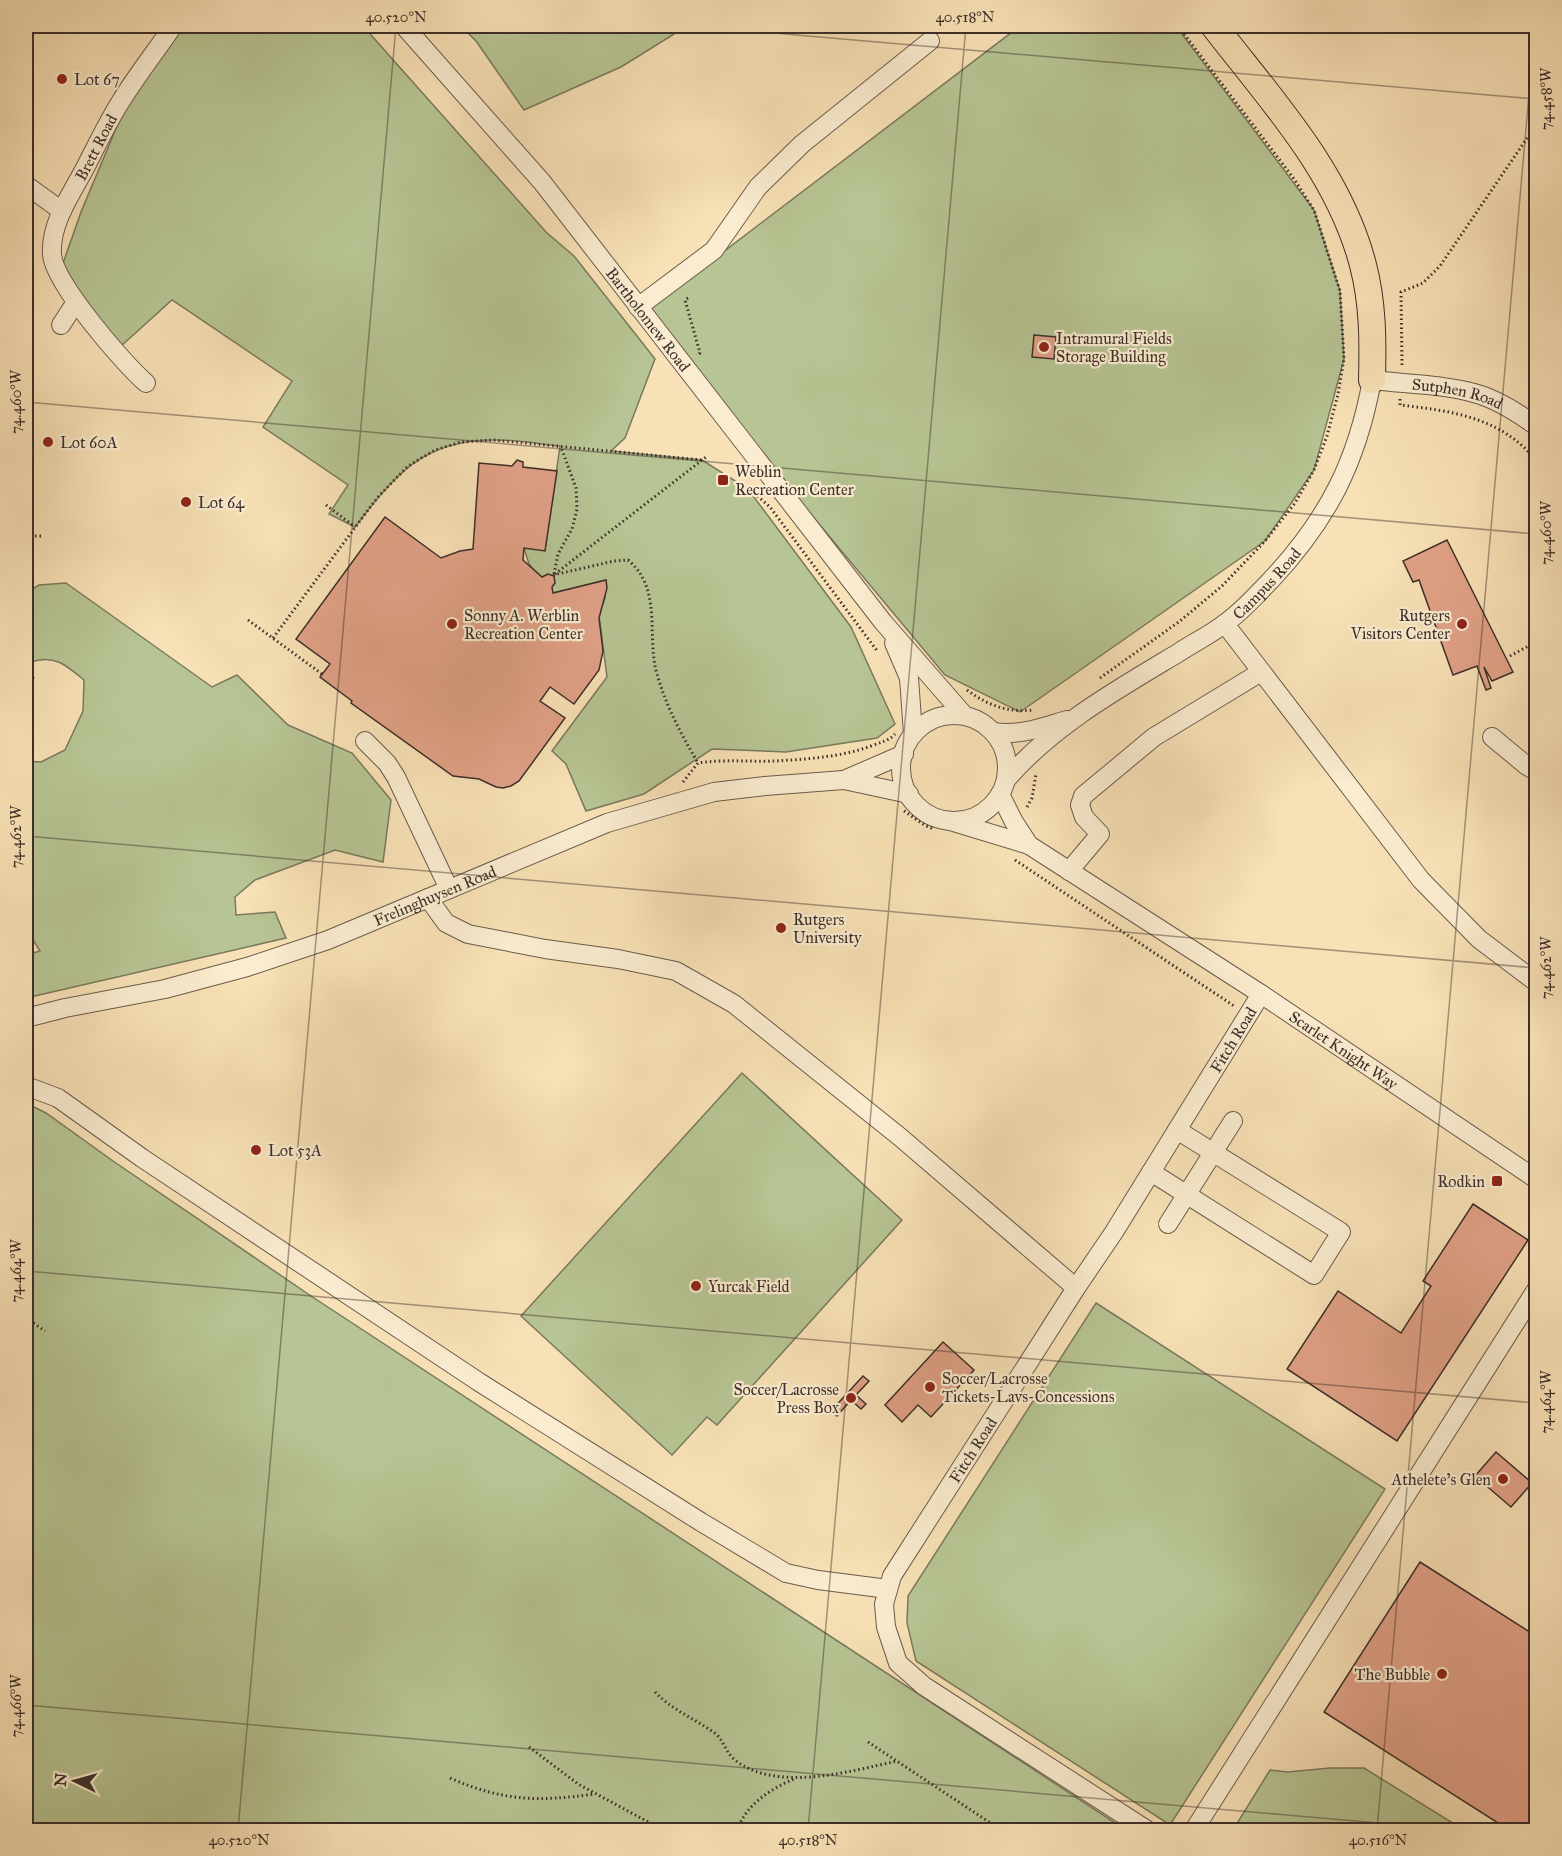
<svg xmlns="http://www.w3.org/2000/svg" width="1562" height="1856" font-family="'IM FELL Great Primer',serif">
  <rect width="100%" height="100%" fill="#f8e1b6"/>
  <filter id="stains"><feTurbulence type="fractalNoise" baseFrequency=".00333" numOctaves="4"/><feColorMatrix values="0 0 0 0 .2 0 0 0 0 .09 0 0 0 0 .02 0 0 0 .5 -.17"/></filter>
  <radialGradient id="worn" r=".72"><stop offset=".6" stop-color="#630" stop-opacity="0"/><stop offset="1" stop-color="#630" stop-opacity=".3"/></radialGradient>
  <!-- green -->
  <g fill="#b7c493" stroke="#7a795e" stroke-width="1.5">
    <path d="M181 26H363L546 232 574 256 655 359 625 438 611 451 702 460 748 489 851 627 895 724 877 738 786 752 712 749 644 794 586 811 566 764 552 751 607 677 599 615 605 598 606 580 553 593 529 564 524 548 545 550 560 446C538 444 514 439 492 440 423 440 394 476 355 527L329 514 348 485 263 427 292 381 172 300 120 347 61 269 81 212 125 107Z"/>
    <polygon points="461,26 687,26 621,67 524,110 476,41"/>
    <polygon points="1020,26 1176,26 1314,210 1340,291 1344,359 1314,470 1265,541 1020,712 945,675 643,313"/>
    <path d="M66 583 212 687 237 675 288 725 352 753 391 800 383 862 335 850 255 880 235 897 236 915 275 912 286 938 26 998V955L40 951 26 928V761L41 762 65 750 83 711 84 680C66 665 54 654 31 662L26 659V593L39 585Z"/>
    <polygon points="742,1073 902,1220 717,1425 707,1417 672,1455 521,1316"/>
    <polygon points="26,1103 46,1113 113,1161 311,1296 1126,1830 26,1830"/>
    <polygon points="1096,1303 1385,1489 1170,1825 916,1661 907,1623 908,1596"/>
    <polygon points="1330,1768 1364,1768 1464,1830 1233,1830 1270,1770 1288,1772"/>
  </g>
  <!-- building -->
  <g fill="#e1a187" stroke="#3c2e29" stroke-width="1.5">
    <polygon points="1034,335 1056,337 1054,359 1032,357"/>
    <polygon points="517,460 523,462 523,467 557,471 545,551 524,548 523,560 542,577 548,574 554,576 555,583 552,587 553,593 606,580 607,588 599,618 603,651 599,670 574,704 550,687 540,701 565,718 519,781 511,786 503,788 496,787 479,779 453,776 351,703 352,701 320,677 330,664 296,639 385,517 441,558 460,551 473,549 479,463 512,466"/>
    <polygon points="1447,540 1513,672 1492,681 1484,667 1491,688 1486,690 1477,666 1453,675 1419,580 1413,582 1403,561"/>
    <polygon points="1473,1204 1528,1240 1397,1441 1287,1369 1338,1291 1401,1333 1431,1286 1423,1281"/>
    <polygon points="943,1342 974,1370 931,1417 918,1405 902,1422 885,1405"/>
    <polygon points="863,1376 869,1381 856,1395 866,1404 861,1409 851,1400 837,1416 831,1411"/>
    <polygon points="1496,1452 1532,1483 1511,1507 1475,1476"/>
    <polygon points="1420,1562 1536,1636 1536,1830 1509,1830 1324,1712"/>
  </g>
  <g fill="none" stroke-linecap="round" stroke-linejoin="round">
    <defs>
      <g id="minor">
        <path id="s1" d="M404 26 542 182 883 622 964 715"/>
        <polyline points="26,185 62,211"/>
        <polyline points="638,307 714,250 758,187 802,144 930,41"/>
        <polyline points="61,325 76,302"/>
        <path id="s2" d="M146 383C123 363 55 284 52 255 50 224 70 196 84 170 96 147 107 123 121 101 137 75 156 51 173 26"/>
        <polyline points="1225,624 1421,880 1479,939 1536,982"/>
        <polyline points="894,643 909,678 913,734"/>
        <circle cx="954" cy="768" r="53"/>
        <path d="M994 732C1020 736 1043 727 1067 720"/>
        <polyline points="1492,737 1527,766 1536,771"/>
        <polyline points="365,741 387,763 396,777 449,889"/>
        <polyline points="844,780 904,754"/>
        <path id="s3" d="M1006 780C1052 726 1118 689 1178 653 1193 643 1210 635 1224 624 1242 612 1256 595 1271 580 1328 519 1357 462 1372 380 1406 384 1441 384 1474 393 1497 399 1517 412 1536 426"/>
        <polyline points="1000,794 1014,822 1029,845"/>
        <path id="s4" d="M950 821 1029 845 1261 994 1536 1179"/>
        <polyline points="1069,871 1100,834 1084,817 1080,805 1083,796 1154,737 1261,672"/>
        <polyline points="428,898 446,923 468,934 545,949 618,959 676,971 734,1004 900,1137 1076,1288"/>
        <path id="s5" d="M26 1018 65 1008 165 989 247 967 328 940 607 823 714 792 765 786 844 780 909 794"/>
        <polyline points="26,1086 58,1098 142,1158 479,1382 701,1522 786,1573 818,1580 888,1589"/>
        <polyline points="1151,1172 1314,1275 1341,1232 1177,1130"/>
        <polyline points="1168,1224 1233,1121"/>
        <path id="s6" d="M1147 1830 924 1686 898 1663 886 1627 884 1604 892 1576 1076 1288 1114 1232 1261 994"/>
        <polyline points="1194,1830 1536,1290"/>
      </g>
      <path id="highway" d="M1214 26C1271 100 1339 172 1363 265 1373 303 1373 341 1372 380"/>
    </defs>
    <!-- minor casing -->
    <use href="#minor" stroke="#6b5b4c" stroke-width="20"/>
    <!-- highway casing -->
    <use href="#highway" stroke="#3c2e29" stroke-width="28"/>
    <!-- path -->
    <g stroke="#3c2e29" stroke-width="3" stroke-dasharray="1.5 3" stroke-linecap="butt">
      <polyline points="688,298 685,300 700,353 697,355"/>
      <polyline points="1402,365 1401,292 1423,283 1440,266 1536,125"/>
      <path d="M1400 399V405C1452 411 1500 417 1536 460"/>
      <polyline points="754,493 770,507 878,652"/>
      <polyline points="326,505 355,527"/>
      <polyline points="26,536 43,536"/>
      <polyline points="554,574 558,554 572,529 577,509 576,488 561,447"/>
      <polyline points="555,574 706,457"/>
      <path d="M553 575 614 561 628 560C663 589 646 636 657 674 666 706 681 734 698 763"/>
      <polyline points="248,620 322,674"/>
      <polyline points="273,638 377,498 408,466 435,450 461,442 493,440 702,460"/>
      <polyline points="1510,656 1536,642"/>
      <polyline points="26,673 34,679"/>
      <polyline points="1100,678 1180,621 1222,586 1265,541 1295,503 1314,470 1327,436 1338,394 1344,359 1340,291 1314,210 1294,179 1178,26"/>
      <path d="M967 690C987 705 1008 713 1033 710"/>
      <path d="M683 782 698 763C725 759 750 762 776 761 808 759 841 757 871 746 881 742 889 741 895 734"/>
      <polyline points="1027,807 1032,798 1036,774"/>
      <polyline points="904,811 926,826 934,829"/>
      <polyline points="1015,860 1234,1006"/>
      <polyline points="26,1318 45,1331"/>
      <path d="M655 1692C673 1711 696 1719 716 1734 724 1741 726 1753 735 1760 777 1793 851 1771 897 1761"/>
      <polyline points="868,1742 1001,1830"/>
      <polyline points="529,1747 578,1784 663,1830"/>
      <path d="M450 1778C502 1801 538 1802 594 1794"/>
      <path d="M737 1830C746 1805 770 1789 794 1779"/>
    </g>
    <!-- minor -->
    <use href="#minor" stroke="#faecd0" stroke-width="18"/>
    <!-- highway -->
    <use href="#highway" stroke="#f8e1b6" stroke-width="26"/>
  </g>
  <!-- ticks -->
  <path fill="none" stroke="#3c2e29" stroke-width="1.5" stroke-opacity="0.45" d="M692 26 1536 99M26 402 1536 534M26 836 1536 968M26 1271 1536 1403M26 1705 1458 1830M238 1830 396 26M808 1830 966 26M1377 1830 1535 26"/>
  <!-- markers -->
  <g fill="#8f2418" stroke="#faecd0" stroke-width="2">
    <circle cx="62" cy="79" r="6"/>
    <circle cx="1044" cy="347" r="6"/>
    <circle cx="48" cy="442" r="6"/>
    <rect x="717" y="474" width="12" height="12" rx="3"/>
    <circle cx="186" cy="502" r="6"/>
    <circle cx="452" cy="624" r="6"/>
    <circle cx="1462" cy="624" r="6"/>
    <circle cx="781" cy="928" r="6"/>
    <circle cx="256" cy="1150" r="6"/>
    <rect x="1491" y="1175" width="12" height="12" rx="3"/>
    <circle cx="696" cy="1286" r="6"/>
    <circle cx="930" cy="1387" r="6"/>
    <circle cx="851" cy="1398" r="6"/>
    <circle cx="1503" cy="1479" r="6"/>
    <circle cx="1442" cy="1674" r="6"/>
  </g>
  <g text-anchor="middle" dominant-baseline="central" stroke-width="4.5" stroke-linejoin="round" paint-order="stroke">
    <!-- poi labels -->
    <g font-size="16" fill="#3c2e29" stroke="#faecd0" text-anchor="start">
      <text x="74" y="79">Lot 67</text>
      <text x="1056" y="338">Intramural Fields<tspan x="1056" dy="18">Storage Building</tspan></text>
      <text x="60" y="442">Lot 60A</text>
      <text x="735" y="471">Weblin<tspan x="735" dy="18">Recreation Center</tspan></text>
      <text x="198" y="502">Lot 64</text>
      <text x="464" y="615">Sonny A. Werblin<tspan x="464" dy="18">Recreation Center</tspan></text>
      <text x="1450" y="615" text-anchor="end">Rutgers<tspan x="1450" dy="18">Visitors Center</tspan></text>
      <text x="793" y="919">Rutgers<tspan x="793" dy="18">University</tspan></text>
      <text x="268" y="1150">Lot 53A</text>
      <text x="1485" y="1181" text-anchor="end">Rodkin</text>
      <text x="708" y="1286">Yurcak Field</text>
      <text x="942" y="1378">Soccer/Lacrosse<tspan x="942" dy="18">Tickets-Lavs-Concessions</tspan></text>
      <text x="839" y="1389" text-anchor="end">Soccer/Lacrosse<tspan x="839" dy="18">Press Box</tspan></text>
      <text x="1491" y="1479" text-anchor="end">Athelete's Glen</text>
      <text x="1430" y="1674" text-anchor="end">The Bubble</text>
    </g>
    <!-- street labels -->
    <g font-size="16" fill="#3c2e29" stroke="#faecd0">
      <text stroke="none"><textPath href="#s2" startOffset="278">Brett Road</textPath></text>
      <text stroke="none"><textPath href="#s1" startOffset="382">Bartholomew Road</textPath></text>
      <text stroke="none"><textPath href="#s3" startOffset="648">Sutphen Road</textPath></text>
      <text stroke="none"><textPath href="#s3" startOffset="328">Campus Road</textPath></text>
      <text stroke="none"><textPath href="#s5" startOffset="428">Frelinghuysen Road</textPath></text>
      <text stroke="none"><textPath href="#s6" startOffset="1026">Fitch Road</textPath></text>
      <text stroke="none"><textPath href="#s4" startOffset="458">Scarlet Knight Way</textPath></text>
      <text stroke="none"><textPath href="#s6" startOffset="540">Fitch Road</textPath></text>
    </g>
  </g>
  <!-- margin -->
  <rect width="1562" height="1856" fill="none" stroke="#f8e1b6" stroke-width="66"/>
  <!-- north arrow -->
  <g transform="translate(75 1781) rotate(275)" stroke="#faecd0" stroke-width="4.5" paint-order="stroke">
  <path d="M0-4.5L10 22L0 15L-10 22Z" fill="#3c2e29"/>
  <text y="-9" font-size="16" font-weight="bold" text-anchor="middle" fill="#3c2e29">N</text>
  </g>
  <rect x="33" y="33" width="1496" height="1790" fill="none" stroke="#3c2e29" stroke-width="2"/>
  <g font-size="15" text-anchor="middle" fill="#3c2e29">
    <text x="396" y="22">40.520°N</text>
    <text x="965" y="22">40.518°N</text>
    <text transform="translate(1546 99) rotate(-90)" y="5">74.458°W</text>
    <text transform="translate(16 402) rotate(-90)" y="5">74.460°W</text>
    <text transform="translate(1546 533) rotate(-90)" y="5">74.460°W</text>
    <text transform="translate(16 837) rotate(-90)" y="5">74.462°W</text>
    <text transform="translate(1546 968) rotate(-90)" y="5">74.462°W</text>
    <text transform="translate(16 1271) rotate(-90)" y="5">74.464°W</text>
    <text transform="translate(1546 1402) rotate(-90)" y="5">74.464°W</text>
    <text transform="translate(16 1706) rotate(-90)" y="5">74.466°W</text>
    <text x="239" y="1845">40.520°N</text>
    <text x="808" y="1845">40.518°N</text>
    <text x="1378" y="1845">40.516°N</text>
  </g>
  <rect width="100%" height="100%" filter="url(#stains)"/>
  <rect width="100%" height="100%" fill="url(#worn)"/>
</svg>
